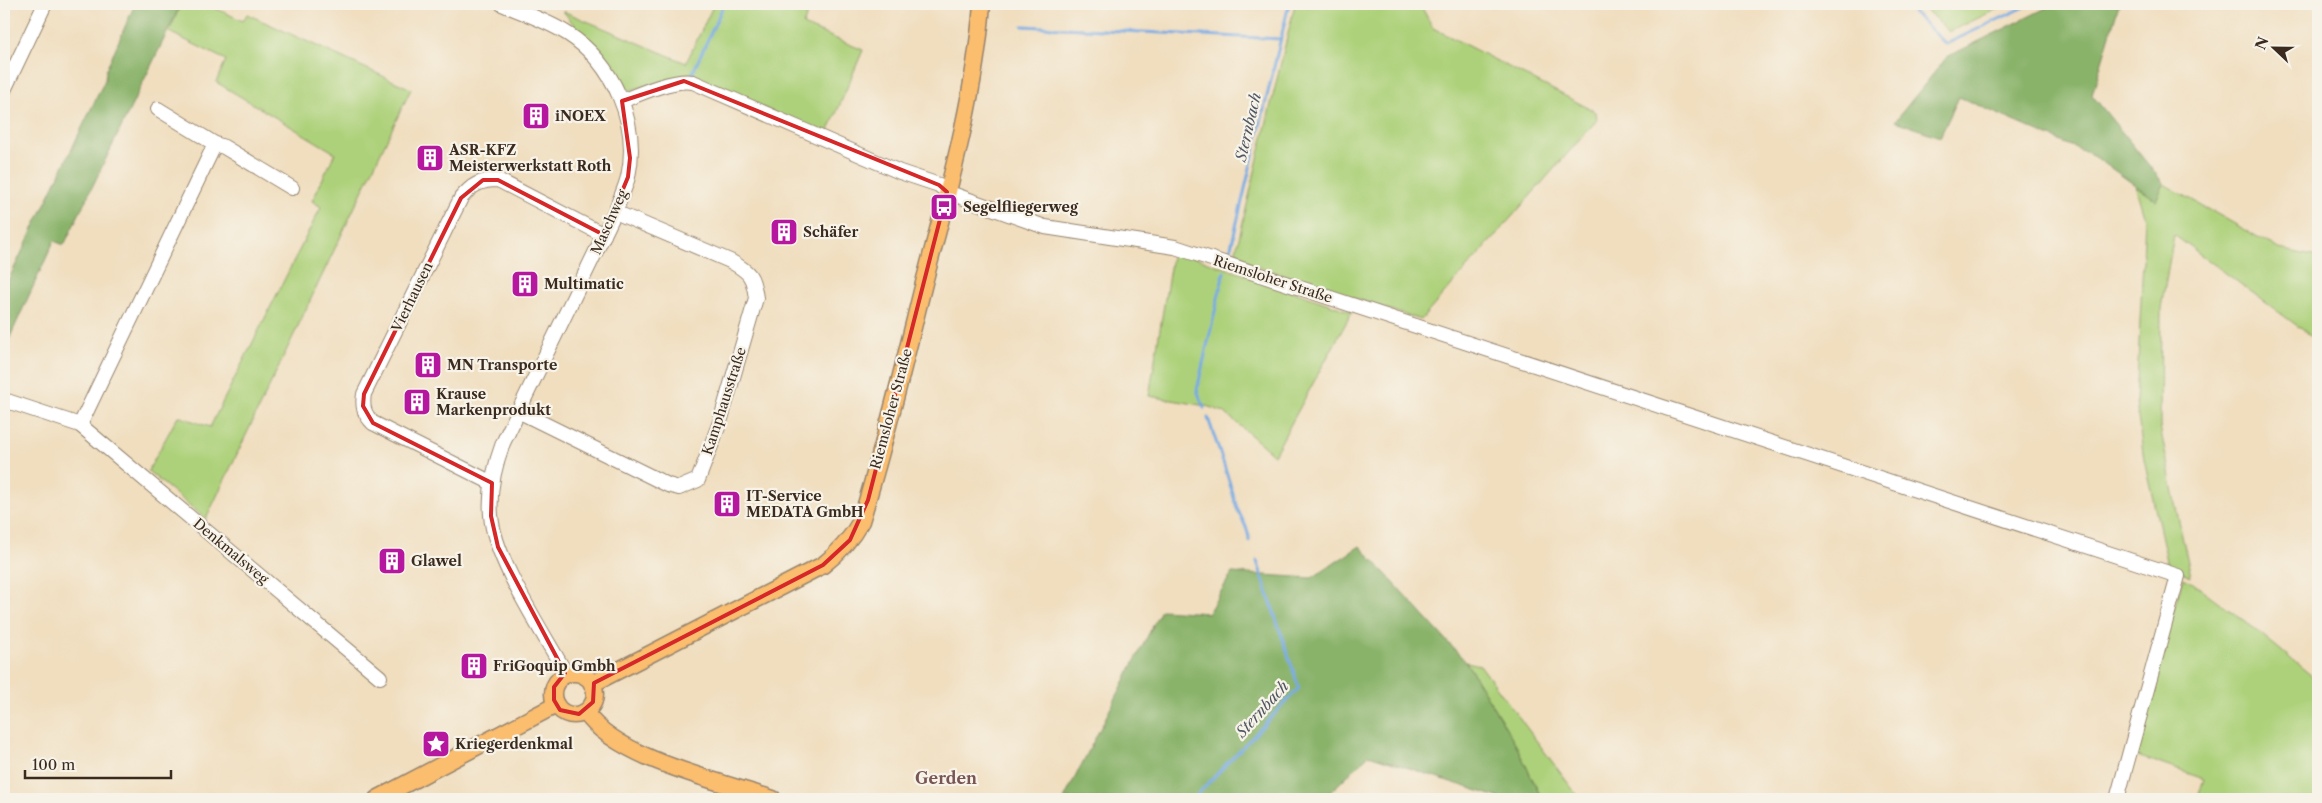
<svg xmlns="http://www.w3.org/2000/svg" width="2322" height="803" font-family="'Libre Caslon Text',serif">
  <rect width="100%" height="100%" fill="#f7f3e8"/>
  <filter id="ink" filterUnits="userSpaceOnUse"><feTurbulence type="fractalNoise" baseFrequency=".02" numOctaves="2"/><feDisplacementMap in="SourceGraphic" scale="10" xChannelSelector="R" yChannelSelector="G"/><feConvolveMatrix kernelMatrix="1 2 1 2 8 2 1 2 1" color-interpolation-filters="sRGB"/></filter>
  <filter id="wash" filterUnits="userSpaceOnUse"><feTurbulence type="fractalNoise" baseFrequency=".0096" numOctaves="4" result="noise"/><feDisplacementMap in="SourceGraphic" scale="20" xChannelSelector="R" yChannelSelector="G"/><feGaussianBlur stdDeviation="1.12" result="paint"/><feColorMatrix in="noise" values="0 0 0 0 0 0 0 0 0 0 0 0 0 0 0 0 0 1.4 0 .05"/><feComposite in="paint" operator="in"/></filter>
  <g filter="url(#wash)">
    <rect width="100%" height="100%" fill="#f0debf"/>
    <!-- green -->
    <g fill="#add17a" stroke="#747e4c">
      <polygon points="181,4 206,4 243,21 247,14 411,89 206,519 148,471 178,416 210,427 321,207 312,201 335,153 216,82 226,60 169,32"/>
      <polygon points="714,4 811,4 803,25 863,50 827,135 686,75 627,91 563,11 686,63"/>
      <polygon points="1295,4 1420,4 1433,28 1596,112 1597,120 1421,320 1234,259"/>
      <polygon points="1920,4 2008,4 1949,32"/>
      <polygon points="2164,184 2279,249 2318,257 2318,341 2174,235 2161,308 2160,426 2175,503 2191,576 2168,565 2144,460 2136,403 2145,219 2135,185 2156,200"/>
      <polygon points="1173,250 1352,312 1274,455 1224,412 1206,406 1149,396"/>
      <polygon points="2183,578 2193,583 2255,629 2313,677 2318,666 2318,799 2197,799 2204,779 2132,754"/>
      <polygon points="1466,662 1480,665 1574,791 1582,799 1542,799 1514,741"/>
    </g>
    <!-- forest -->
    <g fill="#8ab36a" stroke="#626e44">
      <polygon points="135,4 181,4 64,245 54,241 4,350 4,289 105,80 106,70"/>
      <polygon points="2054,4 2119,4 2092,95 2164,184 2156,200 2094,156 1959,97 1940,137 1895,121 1947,57"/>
      <polygon points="1360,546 1466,662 1514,741 1542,799 1503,799 1369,755 1323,799 1064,799 1161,610 1208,613 1232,573 1312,578"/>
    </g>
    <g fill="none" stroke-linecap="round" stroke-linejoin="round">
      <!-- stream -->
      <g stroke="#77aae3" stroke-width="3">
        <polyline points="1905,4 1946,44 2031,4"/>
        <polyline points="1023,26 1281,39"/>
        <polyline points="692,74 724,4"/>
        <polyline points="1229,256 1289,4"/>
        <polyline points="1204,408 1197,390 1224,272"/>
        <path d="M1208 418C1218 447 1228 475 1236 505 1239 517 1250 528 1249 541"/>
        <polyline points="1193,799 1299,688 1257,561"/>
      </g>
    </g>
  </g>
  <g filter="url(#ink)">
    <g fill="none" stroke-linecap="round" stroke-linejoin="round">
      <defs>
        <g id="minor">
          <path d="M502 4C524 13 548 21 568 34 613 63 640 123 628 177 625 189 619 201 615 212L503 443C494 467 489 490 491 515 494 560 544 633 566 674"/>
          <polyline points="4,90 45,4"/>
          <path d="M622 101C641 93 673 79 693 82L900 172 939 185 947 192 1045 227 1175 247 2178 576 2117 799"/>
          <polyline points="158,109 215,144 224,147 292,188"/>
          <polyline points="4,400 80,425 380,677"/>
          <path d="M518 411 668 485 679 488 698 480 720 422 756 298C753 276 750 272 730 261L615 212"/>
          <polyline points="80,425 215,144"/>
          <path d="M492 483 373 423C364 414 362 407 364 394L461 198C472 185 480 180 498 180L604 235"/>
        </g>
        <g id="major">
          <circle cx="574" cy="694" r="21"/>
          <path d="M592 684 823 565C840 552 851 539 861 521 886 441 905 359 925 279 949 188 975 97 982 4"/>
          <path d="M585 712C617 759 719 781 773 799"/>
          <polyline points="377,799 556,705"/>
        </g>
      </defs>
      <!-- minor casing -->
      <use href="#minor" stroke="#96846e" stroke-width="16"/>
      <!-- major casing -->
      <use href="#major" stroke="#96846e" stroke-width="19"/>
      <!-- minor -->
      <use href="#minor" stroke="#fff" stroke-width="14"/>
      <!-- major -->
      <use href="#major" stroke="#fbbd6e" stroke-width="16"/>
    </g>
  </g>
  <!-- marked area -->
  <path fill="none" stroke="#d62828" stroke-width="4" stroke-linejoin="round" d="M684 81 939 185 947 192 868 500 850 540 823 565 594 683 593 702 579 714 560 710 554 700V687L565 673 498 547 491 516 492 483 373 423 363 406 364 394 461 198 483 180H498L604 235 628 177 630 158 622 101Z"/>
  <!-- icons -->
  <defs>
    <symbol id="building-square" viewBox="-11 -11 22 22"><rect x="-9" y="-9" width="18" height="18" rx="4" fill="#b5179e" stroke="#f7f3e8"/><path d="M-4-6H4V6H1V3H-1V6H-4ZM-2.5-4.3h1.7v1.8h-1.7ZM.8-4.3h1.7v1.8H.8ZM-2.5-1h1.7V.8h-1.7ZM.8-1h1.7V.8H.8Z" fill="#fff"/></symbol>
    <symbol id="bus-square" viewBox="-11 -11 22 22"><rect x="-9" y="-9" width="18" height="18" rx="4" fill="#b5179e" stroke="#f7f3e8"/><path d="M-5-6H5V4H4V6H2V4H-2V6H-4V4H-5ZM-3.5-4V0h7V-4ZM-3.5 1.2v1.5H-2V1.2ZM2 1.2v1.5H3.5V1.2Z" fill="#fff"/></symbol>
    <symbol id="sight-square" viewBox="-11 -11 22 22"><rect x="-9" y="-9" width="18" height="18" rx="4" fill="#b5179e" stroke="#f7f3e8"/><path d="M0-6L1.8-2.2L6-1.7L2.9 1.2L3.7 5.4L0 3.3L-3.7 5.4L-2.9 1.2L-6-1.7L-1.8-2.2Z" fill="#fff"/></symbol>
  </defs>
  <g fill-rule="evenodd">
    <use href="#building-square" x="520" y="100" width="32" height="32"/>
    <use href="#building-square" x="414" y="142" width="32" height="32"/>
    <use href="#bus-square" x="928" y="191" width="32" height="32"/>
    <use href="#building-square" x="768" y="216" width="32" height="32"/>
    <use href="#building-square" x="509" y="268" width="32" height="32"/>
    <use href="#building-square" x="412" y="349" width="32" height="32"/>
    <use href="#building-square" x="401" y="386" width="32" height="32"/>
    <use href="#building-square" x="711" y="488" width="32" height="32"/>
    <use href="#building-square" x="376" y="545" width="32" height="32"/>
    <use href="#building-square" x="458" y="650" width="32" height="32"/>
    <use href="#sight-square" x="420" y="728" width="32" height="32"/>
  </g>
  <g text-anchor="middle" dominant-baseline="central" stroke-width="4.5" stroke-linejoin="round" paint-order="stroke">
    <!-- poi labels -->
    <g font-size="14" font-weight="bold" fill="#3b2a1e" stroke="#f7f3e8" text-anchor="start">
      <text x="555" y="116">iNOEX</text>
      <text x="449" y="150">ASR-KFZ<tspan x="449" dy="16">Meisterwerkstatt Roth</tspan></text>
      <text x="963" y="207">Segelfliegerweg</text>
      <text x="803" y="232">Schäfer</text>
      <text x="544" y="284">Multimatic</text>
      <text x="447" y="365">MN Transporte</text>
      <text x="436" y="394">Krause<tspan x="436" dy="16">Markenprodukt</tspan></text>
      <text x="746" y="496">IT-Service<tspan x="746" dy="16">MEDATA GmbH</tspan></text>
      <text x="411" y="561">Glawel</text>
      <text x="493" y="666">FriGoquip Gmbh</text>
      <text x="455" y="744">Kriegerdenkmal</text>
    </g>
    <!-- street labels -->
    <g font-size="14" fill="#3b2a1e" stroke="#f7f3e8">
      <text transform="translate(609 222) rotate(-66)">Maschweg</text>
      <text transform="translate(1273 279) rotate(18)">Riemsloher Straße</text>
      <text transform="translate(412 297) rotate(-64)">Vierhausen</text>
      <text transform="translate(724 401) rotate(-72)">Kamphausstraße</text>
      <text transform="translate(891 409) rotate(-75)">Riemsloher Straße</text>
      <text transform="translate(231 551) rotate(40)">Denkmalsweg</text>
    </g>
    <!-- water labels -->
    <g font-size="15" font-style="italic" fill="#505763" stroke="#f7f3e8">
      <text transform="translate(1248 127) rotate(-77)">Sternbach</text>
      <text transform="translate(1262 709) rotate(-48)">Sternbach</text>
    </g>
    <!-- quarter labels -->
    <g font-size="16" font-weight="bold" fill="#785655" stroke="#f7f3e8">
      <text x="946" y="778">Gerden</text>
    </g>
  </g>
  <!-- margin -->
  <rect width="2322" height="803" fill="none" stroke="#f7f3e8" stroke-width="20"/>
  <!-- north arrow -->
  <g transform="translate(2274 48) rotate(292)" stroke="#f7f3e8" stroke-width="4" paint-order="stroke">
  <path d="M0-4L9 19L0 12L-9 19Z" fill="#3b2a1e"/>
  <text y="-8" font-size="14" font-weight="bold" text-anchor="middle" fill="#3b2a1e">N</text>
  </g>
  <!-- scale -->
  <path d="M25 770v8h146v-8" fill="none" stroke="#3b2a1e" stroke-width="2.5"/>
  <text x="32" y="770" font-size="15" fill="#3b2a1e" stroke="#f7f3e8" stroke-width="4" paint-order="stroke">100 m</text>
</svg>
